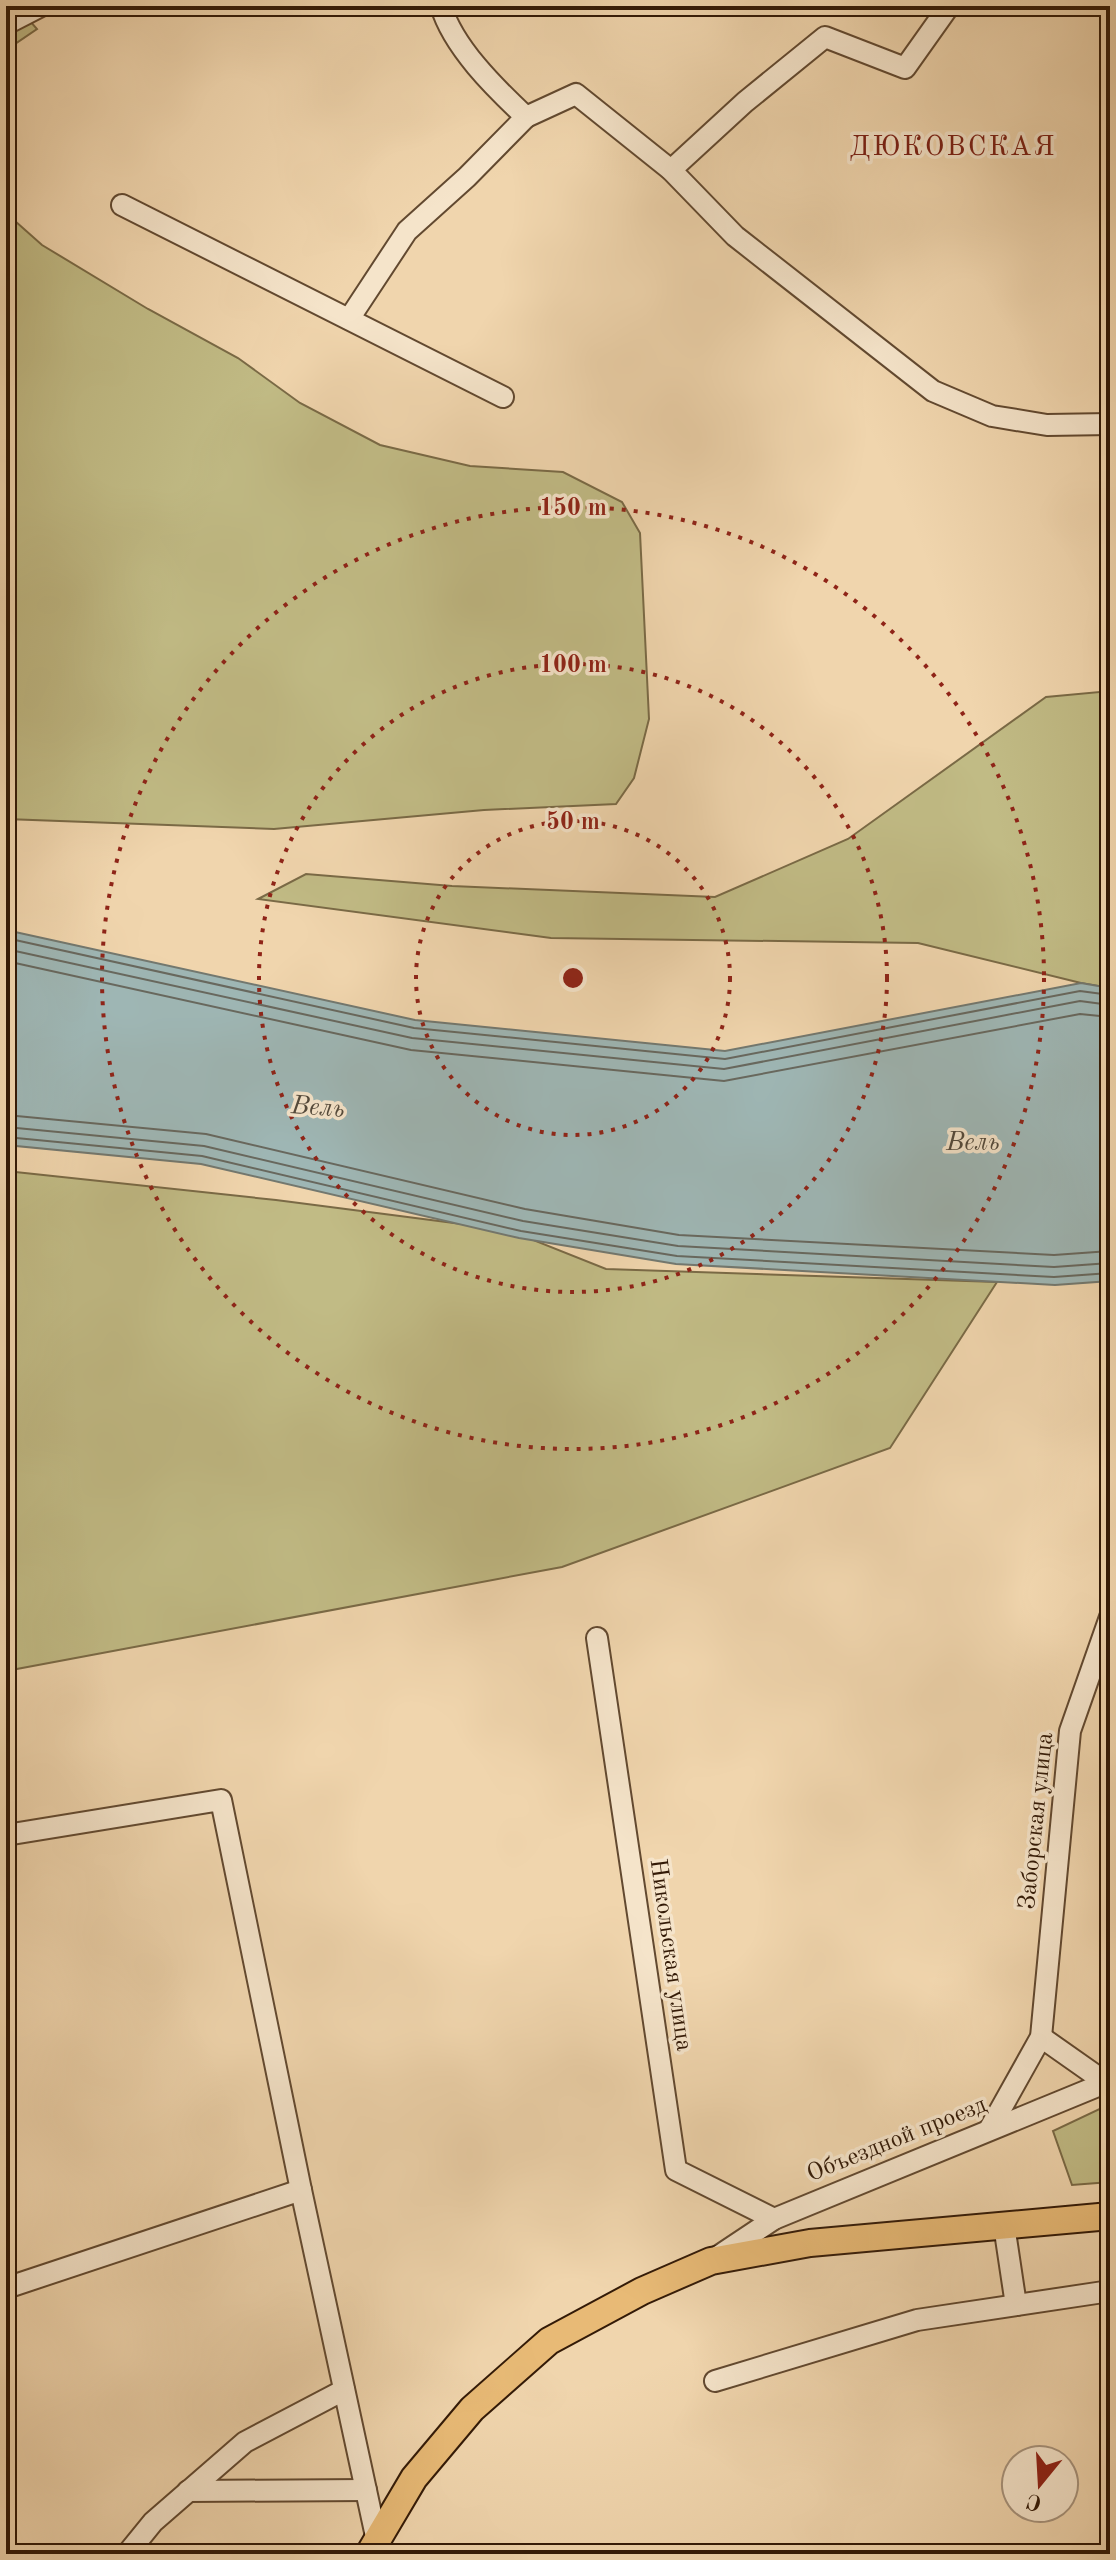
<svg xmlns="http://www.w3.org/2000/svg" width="1116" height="2560" font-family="'Old Standard TT',serif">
  <rect width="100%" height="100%" fill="#f0d5ad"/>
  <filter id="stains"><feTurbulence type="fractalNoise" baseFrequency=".0025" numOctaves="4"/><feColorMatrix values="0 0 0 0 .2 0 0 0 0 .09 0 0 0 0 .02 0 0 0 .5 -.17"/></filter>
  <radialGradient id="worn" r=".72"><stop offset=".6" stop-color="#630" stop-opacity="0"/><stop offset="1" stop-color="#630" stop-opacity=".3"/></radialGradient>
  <!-- green -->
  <g fill="#c1bb85" stroke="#7a6a46" stroke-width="2">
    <polygon points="6,6 17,6 37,29 6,50"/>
    <polygon points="6,213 42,245 148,309 238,358 300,403 380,445 470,466 563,472 622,502 640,533 649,719 634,778 616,804 484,810 274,829 6,819"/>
    <polygon points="1110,691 1110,988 1081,983 918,943 551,938 258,899 306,874 452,886 715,897 848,839 1046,697"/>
    <polygon points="6,1171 276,1200 508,1230 606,1269 997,1282 890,1448 562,1567 6,1671"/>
    <polygon points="1110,2104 1110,2182 1072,2185 1053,2131"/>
  </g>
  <!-- water -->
  <polygon fill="#9eb6b4" stroke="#73786f" stroke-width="2" points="6,930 415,1020 725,1051 1081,983 1110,988 1110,1281 1055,1285 676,1264 519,1238 201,1164 6,1145"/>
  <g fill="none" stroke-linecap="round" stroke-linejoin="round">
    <!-- shore -->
    <g stroke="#68685e" stroke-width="2">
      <polyline points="6,938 414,1028 725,1059 1080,991 1110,995"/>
      <polyline points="6,949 412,1038 724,1069 1080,1001 1110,1005"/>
      <polyline points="6,961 411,1050 724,1081 1080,1014 1110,1017"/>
      <polyline points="6,1115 206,1134 525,1209 679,1235 1054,1255 1110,1251"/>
      <polyline points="6,1127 204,1146 523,1221 678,1246 1054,1267 1110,1263"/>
      <polyline points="6,1137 202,1156 521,1231 677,1256 1054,1277 1110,1273"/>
    </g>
    <defs>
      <g id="minor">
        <path d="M441 6C453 47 495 88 526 117L576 94 671 170 735 236 933 391 992 416 1047 425 1110 424"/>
        <polyline points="6,24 41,6"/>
        <polyline points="671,170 745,102 825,37 905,68 949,6"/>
        <polyline points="122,205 503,397"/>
        <polyline points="349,319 407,231 467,177 526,117"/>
        <polyline points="597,1638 676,2170 774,2219"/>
        <polyline points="6,1835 221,1800 301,2190 377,2541"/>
        <polyline points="1041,2037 1105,2082"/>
        <polyline points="989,2130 1041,2037 1070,1731 1110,1617"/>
        <polyline points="1004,2225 1016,2305"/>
        <polyline points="717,2257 774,2219 1110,2081"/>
        <polyline points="6,2288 301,2190"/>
        <polyline points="715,2381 917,2320 1110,2291"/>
        <polyline points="188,2491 366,2490"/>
        <polyline points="127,2554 153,2522 245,2442 344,2390"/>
      </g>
      <polyline id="major" points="369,2554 414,2478 472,2409 549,2341 642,2291 711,2261 810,2243 1110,2216"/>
    </defs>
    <!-- minor casing -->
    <use href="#minor" stroke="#624930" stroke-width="24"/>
    <!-- major casing -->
    <use href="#major" stroke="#331a07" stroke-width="30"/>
    <!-- minor -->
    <use href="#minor" stroke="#f5e4ca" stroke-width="20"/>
    <!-- major -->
    <use href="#major" stroke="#e8ba76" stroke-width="26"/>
  </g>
  <!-- distance rings -->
  <g fill="none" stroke="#8f2418" stroke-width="4" stroke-dasharray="4 8">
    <circle cx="573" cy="978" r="157"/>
    <circle cx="573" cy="978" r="314"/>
    <circle cx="573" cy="978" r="471"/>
  </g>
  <g text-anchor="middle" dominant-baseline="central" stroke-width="7" stroke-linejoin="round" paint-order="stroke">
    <!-- street labels -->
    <g font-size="24" fill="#331a07" stroke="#f5e4ca">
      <text transform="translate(1037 1821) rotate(-84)">Заборская улица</text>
      <text transform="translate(670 1955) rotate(82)">Никольская улица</text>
      <text transform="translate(897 2140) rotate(-22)">Объездной проезд</text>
    </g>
    <!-- water labels -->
    <g font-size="26" font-style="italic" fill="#53493b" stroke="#f5e4ca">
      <text transform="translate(318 1108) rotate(4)">Вель</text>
      <text x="973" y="1143">Вель</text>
    </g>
    <!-- quarter labels -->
    <g font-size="28" letter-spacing="2" fill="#7a1f14" stroke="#f5e4ca">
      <text x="953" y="148">ДЮКОВСКАЯ</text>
    </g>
  </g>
  <circle cx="573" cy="978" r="12" fill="#8f2418" stroke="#f5e4ca" stroke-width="4"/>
  <g font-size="24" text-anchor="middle" font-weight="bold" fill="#8f2418" stroke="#f5e4ca" stroke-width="7" stroke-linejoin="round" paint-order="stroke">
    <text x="573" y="515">150 m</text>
    <text x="573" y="672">100 m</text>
    <text x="573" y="829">50 m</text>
  </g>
  <!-- margin -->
  <rect width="1116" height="2560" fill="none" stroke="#f0d5ad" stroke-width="32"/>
  <rect x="8" y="8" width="1100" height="2544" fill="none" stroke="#331a07" stroke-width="4"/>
  <rect x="16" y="16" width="1084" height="2528" fill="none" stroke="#331a07" stroke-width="2"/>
  <!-- north arrow -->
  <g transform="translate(1040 2484) rotate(198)"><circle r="38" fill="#f5e4ca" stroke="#a7937c" stroke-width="2"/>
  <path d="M0-6L14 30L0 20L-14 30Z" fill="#8f2418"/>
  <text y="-12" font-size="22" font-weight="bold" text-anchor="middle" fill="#331a07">С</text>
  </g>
  <rect width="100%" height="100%" filter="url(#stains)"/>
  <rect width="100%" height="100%" fill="url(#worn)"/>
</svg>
